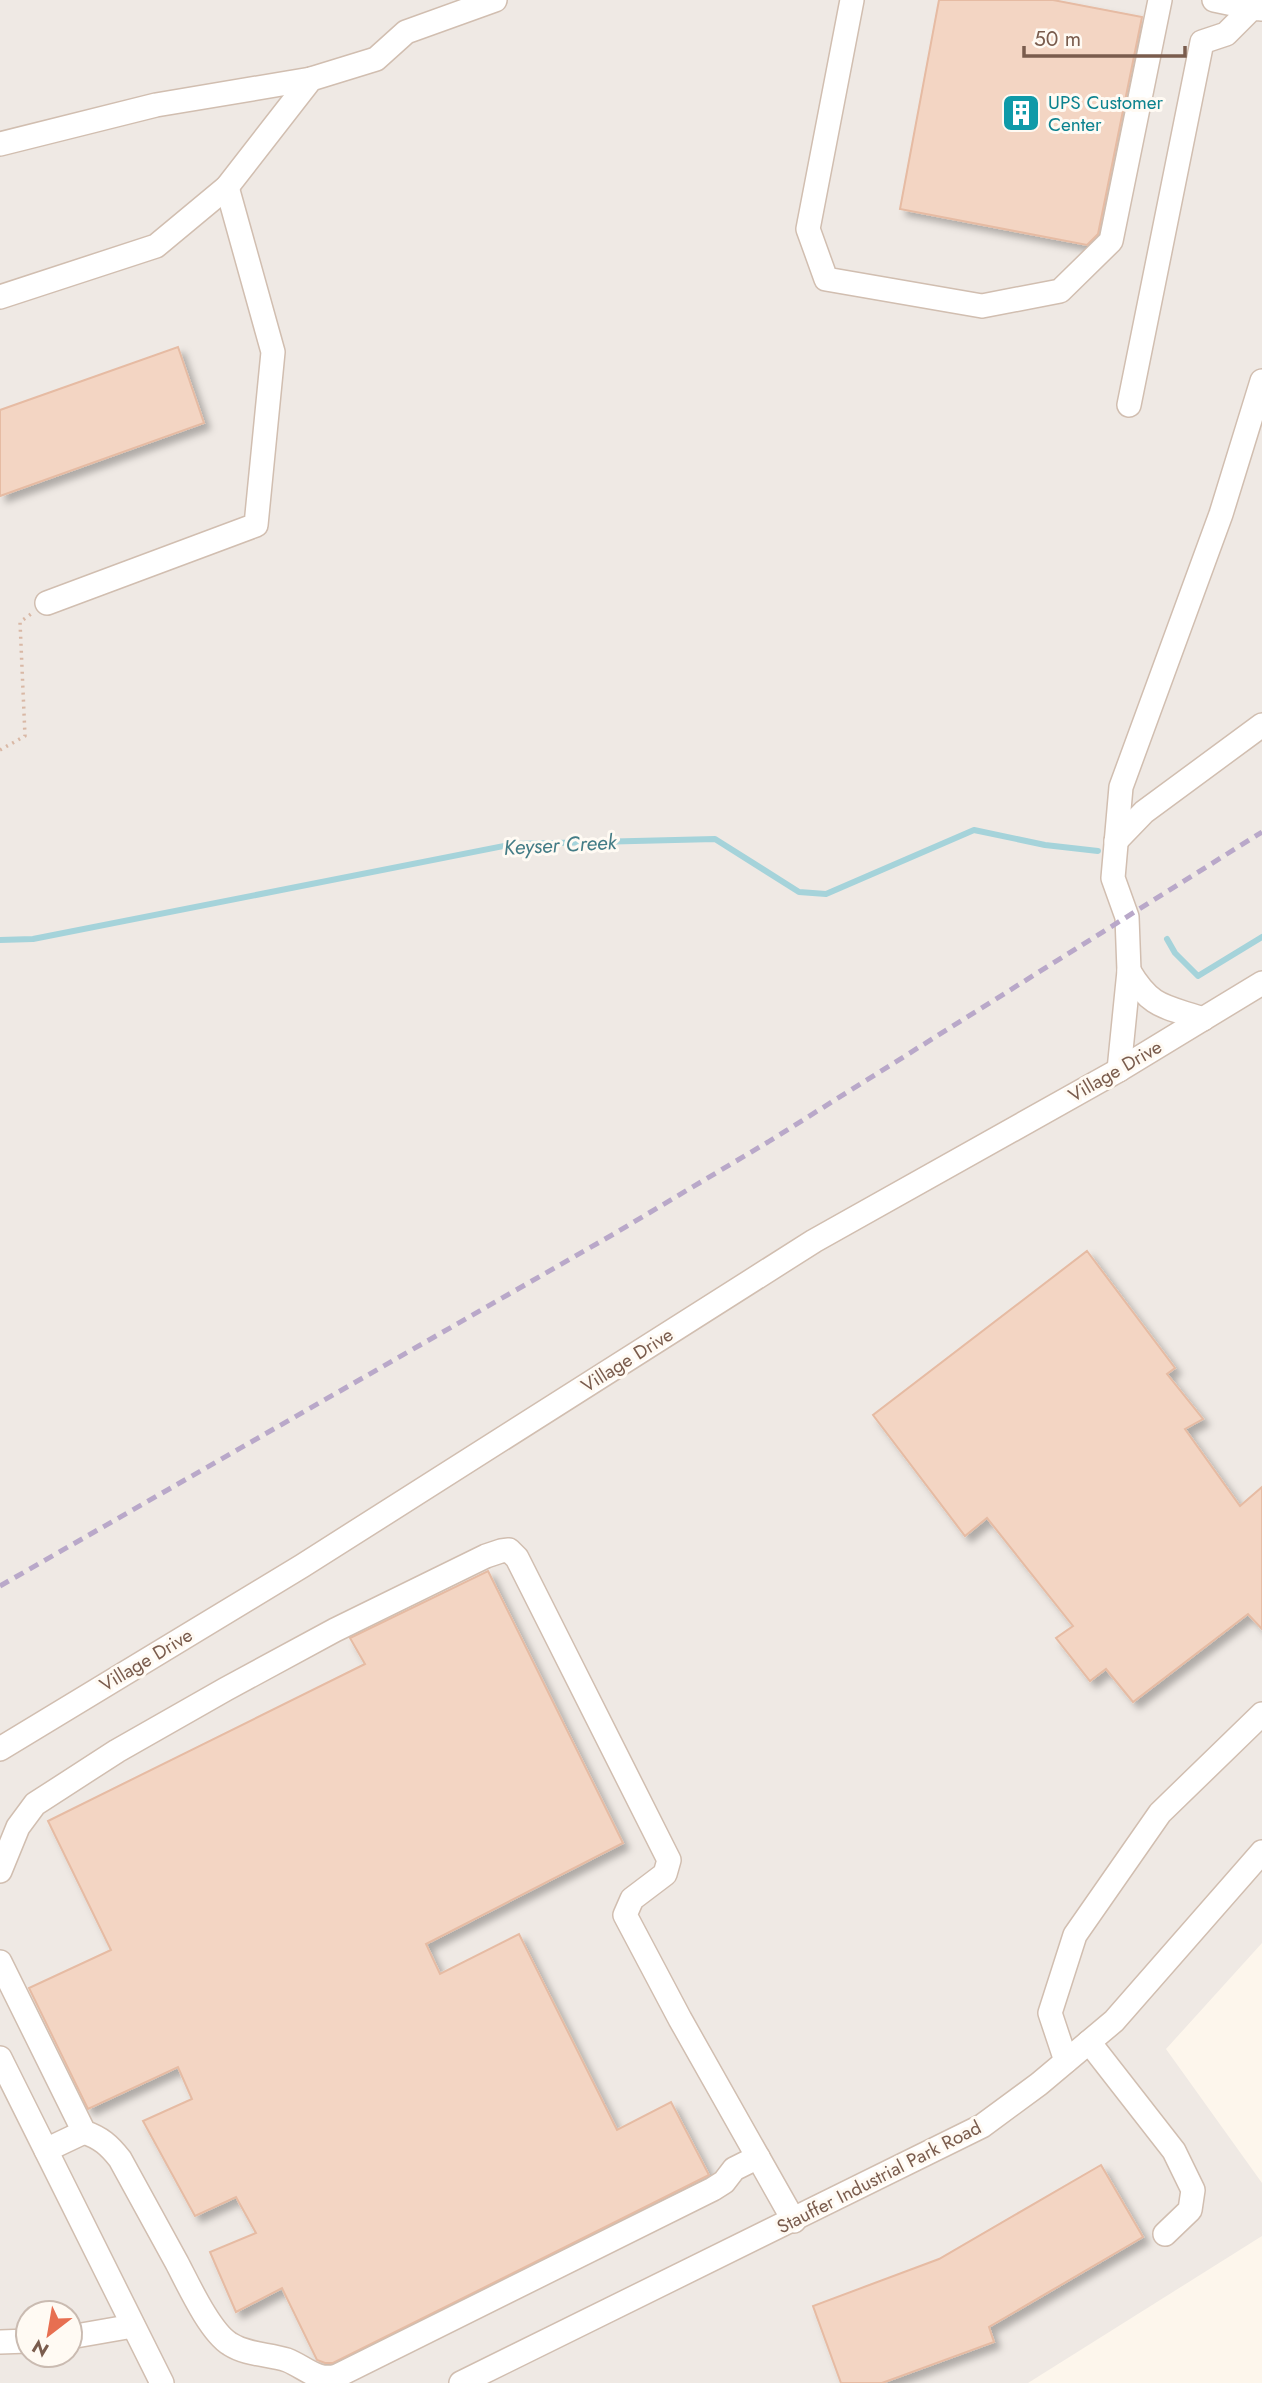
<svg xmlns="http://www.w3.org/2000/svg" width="1262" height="2383" font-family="Jost,sans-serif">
  <defs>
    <filter id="shadow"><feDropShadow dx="6" dy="6" stdDeviation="3.5" flood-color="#0004"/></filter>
  </defs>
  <rect width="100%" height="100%" fill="#fdf6ec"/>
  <!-- industrial -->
  <path fill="#efe9e4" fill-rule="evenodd" d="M0 0H1262V1943L1166 2049 1262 2183V2236L1028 2383H0ZM28 2313H70V2355H28Z"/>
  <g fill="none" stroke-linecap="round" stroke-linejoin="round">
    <!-- stream -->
    <g stroke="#a5d3da" stroke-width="6">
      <polyline points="1167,939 1175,953 1198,976 1262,937"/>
      <polyline points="0,940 33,939 514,844 715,839 799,892 826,894 974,830 1045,845 1098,851"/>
    </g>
  </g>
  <!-- building -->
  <g fill="#f3d5c3" stroke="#e6bba3" stroke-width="2" filter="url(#shadow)">
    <polygon points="939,0 1053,0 1142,17 1098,234 1087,245 900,209"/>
    <polygon points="178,347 204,423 0,496 0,410"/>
    <polygon points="1087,1251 1175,1368 1167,1374 1203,1419 1185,1429 1240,1506 1262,1487 1262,1629 1248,1614 1133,1702 1106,1669 1090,1681 1056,1638 1073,1626 987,1518 965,1536 873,1415"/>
    <polygon points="488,1571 623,1843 426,1944 440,1974 519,1934 617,2130 671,2102 709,2175 333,2363 325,2363 317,2360 282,2288 236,2312 210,2252 256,2233 236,2197 195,2216 143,2121 192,2099 178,2067 88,2109 29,1988 111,1950 48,1821 365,1664 350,1638"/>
    <polygon points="1101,2165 1143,2237 989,2327 994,2342 882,2383 841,2383 813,2306 939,2259"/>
  </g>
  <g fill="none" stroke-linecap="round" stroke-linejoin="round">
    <defs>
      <g id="minor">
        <polyline points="852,0 808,229 826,279 982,306 1060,291 1111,241 1160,0"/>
        <polyline points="1214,0 1252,8"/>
        <polyline points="0,144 156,105 311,79"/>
        <polyline points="0,297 156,246 227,187 311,79 376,59 406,32 495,0"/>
        <polyline points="1129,405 1202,42 1226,34 1252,8 1262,9"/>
        <polyline points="47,603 256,525 273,352 227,187"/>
        <polyline points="1116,841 1144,812 1262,725"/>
        <path d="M1129 971C1151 1008 1164 1006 1203 1019"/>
        <polyline points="1119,1070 1129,971 1127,917 1113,878 1121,787 1221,514 1262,381"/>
        <polyline points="0,1749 302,1566 814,1241 1119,1070 1262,983"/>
        <polyline points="0,1871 18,1827 35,1804 117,1751 226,1689 335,1630 486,1556 501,1551 509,1550 517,1558 669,1860 665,1874 632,1899 625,1915 680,2019 794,2221"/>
        <path d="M0 1962 84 2132C101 2138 109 2145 120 2159 139 2193 158 2228 177 2263 188 2284 210 2332 230 2344 247 2355 269 2354 287 2360 305 2367 317 2382 337 2376L713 2189 724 2182 734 2169 758 2157"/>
        <polyline points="1089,2042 1174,2151 1193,2190 1190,2210 1165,2234"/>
        <polyline points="0,2058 162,2383"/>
        <polyline points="1066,2061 1050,2013 1075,1935 1160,1813 1262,1714"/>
        <polyline points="46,2150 84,2132"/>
        <polyline points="70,2337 133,2326"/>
        <polyline points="0,2342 28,2341"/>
        <polyline points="461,2383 982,2126 1039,2084 1114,2021 1262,1852"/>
      </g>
    </defs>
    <!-- minor casing -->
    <use href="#minor" stroke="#d1beb0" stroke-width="26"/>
    <!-- path -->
    <polyline stroke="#d9b8a5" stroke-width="3.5" stroke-dasharray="2 5" stroke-linecap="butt" points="0,750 25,736 20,622 31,614"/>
    <!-- minor -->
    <use href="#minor" stroke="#fff" stroke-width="23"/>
    <!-- rail -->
    <polyline stroke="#b9a8c9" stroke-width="5" stroke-dasharray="10 7" stroke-linecap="butt" points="0,1586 612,1235 768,1142 1262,832"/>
  </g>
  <!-- icons -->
  <defs>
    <symbol id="building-square" viewBox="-11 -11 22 22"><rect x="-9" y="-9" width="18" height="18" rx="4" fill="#0f9aa8" stroke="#fffaf3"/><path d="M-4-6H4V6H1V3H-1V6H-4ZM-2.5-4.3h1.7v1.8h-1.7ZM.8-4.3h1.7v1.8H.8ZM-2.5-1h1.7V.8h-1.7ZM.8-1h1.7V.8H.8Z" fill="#fff"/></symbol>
  </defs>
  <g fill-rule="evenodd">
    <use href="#building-square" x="999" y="91" width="44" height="44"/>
  </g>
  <g text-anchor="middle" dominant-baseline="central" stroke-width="6" stroke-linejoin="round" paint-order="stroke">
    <!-- culture labels -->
    <g font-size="19" fill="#0d838f" stroke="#fffaf3" text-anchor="start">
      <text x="1048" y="102">UPS Customer<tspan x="1048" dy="22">Center</tspan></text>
    </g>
    <!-- street labels -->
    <g font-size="19" fill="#7a5c4d" stroke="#fffaf3">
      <text transform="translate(1115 1071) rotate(-30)">Village Drive</text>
      <text transform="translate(627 1360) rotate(-32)">Village Drive</text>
      <text transform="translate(146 1660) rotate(-31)">Village Drive</text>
      <text transform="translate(879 2177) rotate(-27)">Stauffer Industrial Park Road</text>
    </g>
    <!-- water labels -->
    <g font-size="21" font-style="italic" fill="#437c86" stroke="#fffaf3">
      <text transform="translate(560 845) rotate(-3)">Keyser Creek</text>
    </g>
  </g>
  <!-- north arrow -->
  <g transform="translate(49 2334) rotate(211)"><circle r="33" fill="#fffaf3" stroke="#cabbb1" stroke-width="2"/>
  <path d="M0-5L12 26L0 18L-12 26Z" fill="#e76f51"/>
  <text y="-10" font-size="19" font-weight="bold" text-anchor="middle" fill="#7a5c4d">N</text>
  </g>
  <!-- scale -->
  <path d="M1024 46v10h161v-10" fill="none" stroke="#7a5c4d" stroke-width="3.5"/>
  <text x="1034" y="46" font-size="21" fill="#7a5c4d" stroke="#fffaf3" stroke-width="5" paint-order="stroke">50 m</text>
</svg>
